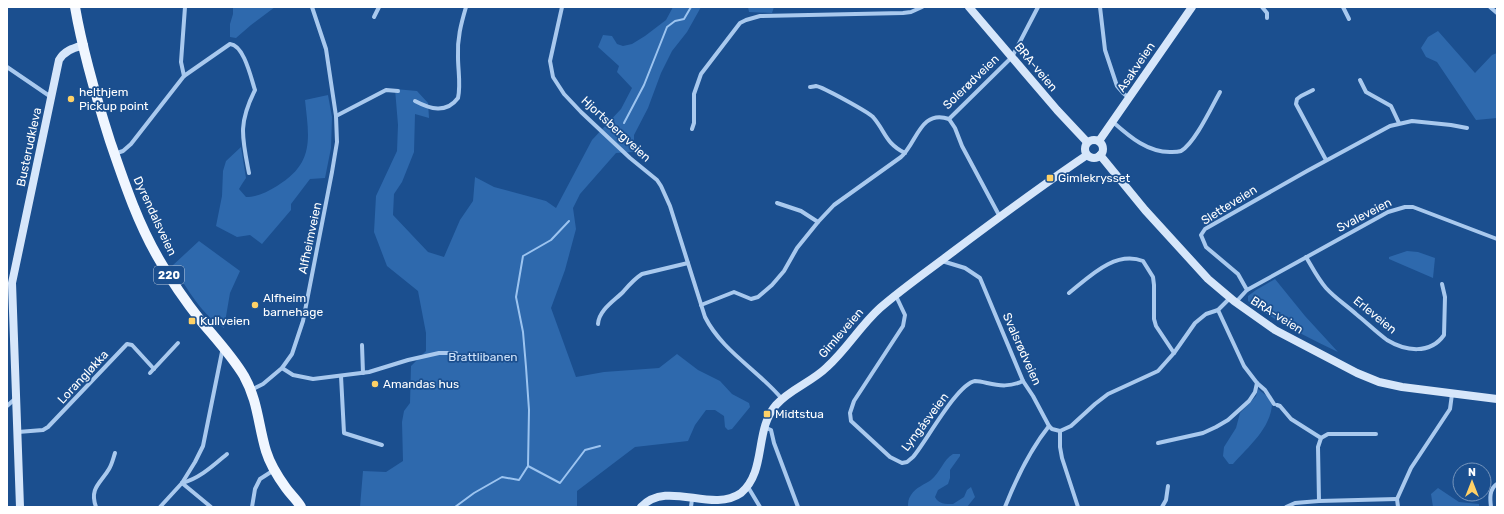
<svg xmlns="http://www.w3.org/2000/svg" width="1504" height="514" font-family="Rubik,sans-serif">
  <rect width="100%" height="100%" fill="#1b4f8f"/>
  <!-- green -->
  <g fill="#2e69ad">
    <polygon points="233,7 275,7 251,25 236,38 230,37 230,24 233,14"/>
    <polygon points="673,7 701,7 687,32 672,51 661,73 648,108 634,135 634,152 616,153 580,194 573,208 576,229 565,270 551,308 576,377 604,372 659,368 677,354 698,370 720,381 732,394 749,403 750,407 732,429 728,430 725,427 724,416 715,410 706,410 695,425 688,441 635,447 577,491 577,507 360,507 363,471 386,472 403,461 402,422 404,411 410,403 411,366 426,351 426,333 418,291 387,266 374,232 376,196 397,151 398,125 395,89 417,91 428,103 429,118 415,114 414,152 402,182 394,194 393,215 428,252 444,257 460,220 473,201 475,177 494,187 546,201 556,208 592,140 621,109 632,88 617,72 619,66 598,47 603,35 612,36 617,44 623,46 632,44 645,36 666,20"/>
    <polygon points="748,7 774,7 772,13 749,12"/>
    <polygon points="1438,31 1475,73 1492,55 1497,53 1497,118 1476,120 1437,62 1426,57 1421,48 1428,37"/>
    <path d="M328 95 332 117 331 148 325 178 310 179 291 204V210L262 244 250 235 237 237 216 226 222 196 223 171 226 161 241 147 246 178 242 184 239 189 246 197C258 197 267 192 277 186 315 163 309 138 305 100Z"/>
    <path d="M199 241 240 271 230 293 224 328C201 315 187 287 172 266Z"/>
    <polygon points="1407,251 1418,252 1435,258 1433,278 1389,259 1389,257"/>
    <path d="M1275 279 1305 316 1338 352C1306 337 1276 322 1248 301V296L1256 290Z"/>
    <path d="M1258 389 1268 397 1272 404C1271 428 1248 447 1233 464H1229L1223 456 1224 447 1236 428 1240 413 1256 396Z"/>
    <path d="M953 454H960V456L950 470V478L948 484 938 490 935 497C938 504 946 504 953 504L964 497 967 490 971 487 975 497 967 507H908C908 503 908 499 911 495 916 487 924 485 931 480 940 473 943 460 953 454Z"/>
    <polygon points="1438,488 1459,502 1479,504 1479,507 1433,507 1431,494"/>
  </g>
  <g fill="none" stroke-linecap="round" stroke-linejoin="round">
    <!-- stream -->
    <g stroke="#9cc4f0" stroke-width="2">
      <polyline points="624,123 644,85 667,27 675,21 684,19 691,7"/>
      <polyline points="528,466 529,410 526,367 523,332 516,297 523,256 551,240 569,221"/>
      <polyline points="455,507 474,493 502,477 519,480 528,466 560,483 585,450 600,446"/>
    </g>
    <!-- street -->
    <g stroke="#a9c9ee" stroke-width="4">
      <path d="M185 7 181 62 184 76 230 44C244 45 251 78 255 90 238 124 242 137 249 173"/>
      <path d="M562 7 550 61 553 77 564 94 581 112 630 158 657 180 661 186 670 206 705 317C722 351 758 370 782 399"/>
      <polyline points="1100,7 1105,50 1117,86 1123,93 1129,98"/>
      <polyline points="1262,7 1267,13 1267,18"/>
      <polyline points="1343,7 1349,19"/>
      <polyline points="1490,7 1497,13"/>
      <polyline points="374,17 379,7"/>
      <polyline points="7,67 51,97"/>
      <polyline points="1360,80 1366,92 1391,106 1399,123"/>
      <path d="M810 87C811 87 816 86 816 86 823 87 868 112 873 117 886 132 885 143 905 153"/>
      <polyline points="1313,90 1301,96 1297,99 1296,104 1326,160"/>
      <path d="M415 101C430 109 446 114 458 98 461 84 458 71 458 57 457 39 461 24 466 7"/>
      <polyline points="336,116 386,90 398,91"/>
      <polyline points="949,119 955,128 962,146 1000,217"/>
      <path d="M1113 122C1130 137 1148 153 1172 152 1175 152 1178 152 1181 151 1195 143 1212 106 1220 92"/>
      <polyline points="692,129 694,123 694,94 701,74 740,23 746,20 760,16 903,13 911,12 922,7"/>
      <polyline points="114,154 123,151 131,144 184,76"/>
      <polyline points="777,203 801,211 818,222"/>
      <path d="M1306 257C1312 267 1318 279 1326 288 1335 298 1346 305 1356 314 1366 322 1376 332 1387 340 1405 351 1430 355 1444 335L1445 297 1442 284"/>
      <polyline points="942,261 965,268 980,278 1023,381 1033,396 1049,426 1052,429 1060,431 1060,447 1062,458 1078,507"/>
      <polyline points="1247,290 1388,212 1405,207 1413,207 1497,239"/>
      <path d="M1069 293C1089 277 1115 250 1143 261L1153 277 1154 285V319L1156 326 1174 353"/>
      <path d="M896 296 905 315 903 326 854 401 850 413 851 421 890 457 902 463 907 462 913 457C926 442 957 384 975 381 979 381 983 382 987 383 1000 386 1010 387 1023 381"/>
      <polyline points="1236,302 1247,290 1238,274 1206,247 1201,235 1205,229 1307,171 1390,126 1412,121 1451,125 1467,128"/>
      <path d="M701 305 734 292 751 299 758 297 772 285 784 271 797 248 818 222 834 205 901 157C917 143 920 109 949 119L1012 57 1038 7"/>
      <polyline points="1218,310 1244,366 1257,383 1265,390 1274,404"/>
      <path d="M598 324C599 310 614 301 623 292 629 285 634 279 642 274L688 263"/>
      <polyline points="362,345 363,373"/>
      <polyline points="282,368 293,375 313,379 369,372 408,360 439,353 456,353"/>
      <polyline points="150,373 178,343"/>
      <polyline points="341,376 344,433 382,445"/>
      <polyline points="251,390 263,384 282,368 292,354 303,321 332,172 337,142 336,116 326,49 312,7"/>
      <polyline points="1277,405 1280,406 1291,419 1321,438"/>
      <polyline points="7,406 16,398"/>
      <polyline points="764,427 771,430 774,443 798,507"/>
      <polyline points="1060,431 1071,426 1095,404 1108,394 1158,371 1174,353 1195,323 1206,314 1218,310 1230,298"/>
      <polyline points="18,432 43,430 48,427 127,344 132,345 154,369"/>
      <polyline points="1158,443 1203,433 1216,427 1228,420 1249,401 1255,392 1257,383"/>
      <path d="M182 483C199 479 214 465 227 454"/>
      <polyline points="182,483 211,507"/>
      <polyline points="748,487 760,507"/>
      <polyline points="1319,501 1318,447 1321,438 1328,434 1376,434"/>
      <path d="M96 507C89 488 101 483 109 469 112 464 113 459 115 453"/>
      <polyline points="160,507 182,483 195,462 203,446 222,352 225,350"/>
      <polyline points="252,507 255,489 260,479 274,470"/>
      <polyline points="691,507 692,499"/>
      <path d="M1005 507C1016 479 1030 450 1049 426"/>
      <polyline points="1162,507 1166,500 1168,486"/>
      <polyline points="1286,507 1295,503 1319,501 1397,499"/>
      <polyline points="1398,507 1397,499 1411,468 1450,409 1452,394"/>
      <path d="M1491 507C1490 499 1489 489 1497 484"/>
    </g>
    <!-- secondary -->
    <g stroke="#d6e6fa" stroke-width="8">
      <polyline points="969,7 1057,110 1087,142"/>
      <circle cx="1094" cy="149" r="9"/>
      <polyline points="1099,141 1192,7"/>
      <polyline points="1100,155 1145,210 1208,279 1234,301 1275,330 1357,373 1379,382 1402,387 1497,399"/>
      <path d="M20 507 12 283 59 60C65 50 74 48 84 45"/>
      <path d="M641 507C668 479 711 514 741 493 767 471 754 430 776 405 790 389 812 382 827 367 847 349 860 326 880 308 903 288 929 270 954 251 998 218 1041 186 1087 155"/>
    </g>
    <!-- primary -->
    <path stroke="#f0f6ff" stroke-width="10" d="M75 7C83 53 96 97 110 141 124 182 138 224 160 261 172 282 186 302 201 321 216 339 232 356 244 376 258 401 258 424 266 451 270 464 278 477 286 488 291 495 297 500 301 507"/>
  </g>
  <!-- markers -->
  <g fill="#ffd166" stroke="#1b4f8f" stroke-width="1.5">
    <circle cx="71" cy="99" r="4"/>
    <rect x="1046" y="174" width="8" height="8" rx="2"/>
    <circle cx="255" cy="305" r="4"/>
    <rect x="188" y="317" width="8" height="8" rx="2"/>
    <circle cx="375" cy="384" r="4"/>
    <rect x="763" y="410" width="8" height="8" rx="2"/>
  </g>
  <g text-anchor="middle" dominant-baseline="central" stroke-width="3.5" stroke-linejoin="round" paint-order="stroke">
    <!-- shield labels -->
    <rect fill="#1b4f8f" stroke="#bbcadd" stroke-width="1" x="154" y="266" width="30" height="18" rx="3"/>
    <g font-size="11" font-weight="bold" fill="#fff">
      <text x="169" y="275">220</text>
    </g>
    <!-- street labels -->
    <g font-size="12" fill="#fff" stroke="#1b4f8f">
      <text transform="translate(1036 67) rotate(50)">BRA-veien</text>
      <text transform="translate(1136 67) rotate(-56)">Asakveien</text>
      <text transform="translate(971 82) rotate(-44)">Solerødveien</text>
      <text transform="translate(616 129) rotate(43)">Hjortsbergveien</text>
      <text transform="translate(29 147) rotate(-78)">Busterudkleva</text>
      <text transform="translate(1229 205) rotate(-32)">Sletteveien</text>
      <text transform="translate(1364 215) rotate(-27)">Svaleveien</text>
      <text transform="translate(155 216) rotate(65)">Dyrendalsveien</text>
      <text transform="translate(310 238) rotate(-78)">Alfheimveien</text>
      <text transform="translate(1277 315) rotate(32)">BRA-veien</text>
      <text transform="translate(1375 315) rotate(39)">Erleveien</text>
      <text transform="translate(841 333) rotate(-49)">Gimleveien</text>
      <text transform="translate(1022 349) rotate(66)">Svalsrødveien</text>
      <text transform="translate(83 377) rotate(-47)">Lorangløkka</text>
      <text transform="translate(925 422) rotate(-53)">Lyngåsveien</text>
    </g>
    <!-- poi labels -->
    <g font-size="12" fill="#fff" stroke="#1b4f8f" text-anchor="start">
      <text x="79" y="92">helthjem<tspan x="79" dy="14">Pickup point</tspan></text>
      <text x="1058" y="178">Gimlekrysset</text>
      <text x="263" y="298">Alfheim<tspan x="263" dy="14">barnehage</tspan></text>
      <text x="200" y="321">Kullveien</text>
      <text x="383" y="384">Amandas hus</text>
      <text x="775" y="414">Midtstua</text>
    </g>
    <!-- park labels -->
    <g font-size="12" fill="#cfe3fa" stroke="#1b4f8f">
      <text x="483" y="357">Brattlibanen</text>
    </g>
  </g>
  <!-- border -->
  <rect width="1504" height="514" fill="none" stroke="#ffffff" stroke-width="16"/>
  <!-- north arrow -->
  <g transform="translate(1472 482)"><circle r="19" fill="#1b4f8f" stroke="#7695bc"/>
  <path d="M0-3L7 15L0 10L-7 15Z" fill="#ffd166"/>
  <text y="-6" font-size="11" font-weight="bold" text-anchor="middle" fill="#ffffff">N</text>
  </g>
</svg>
